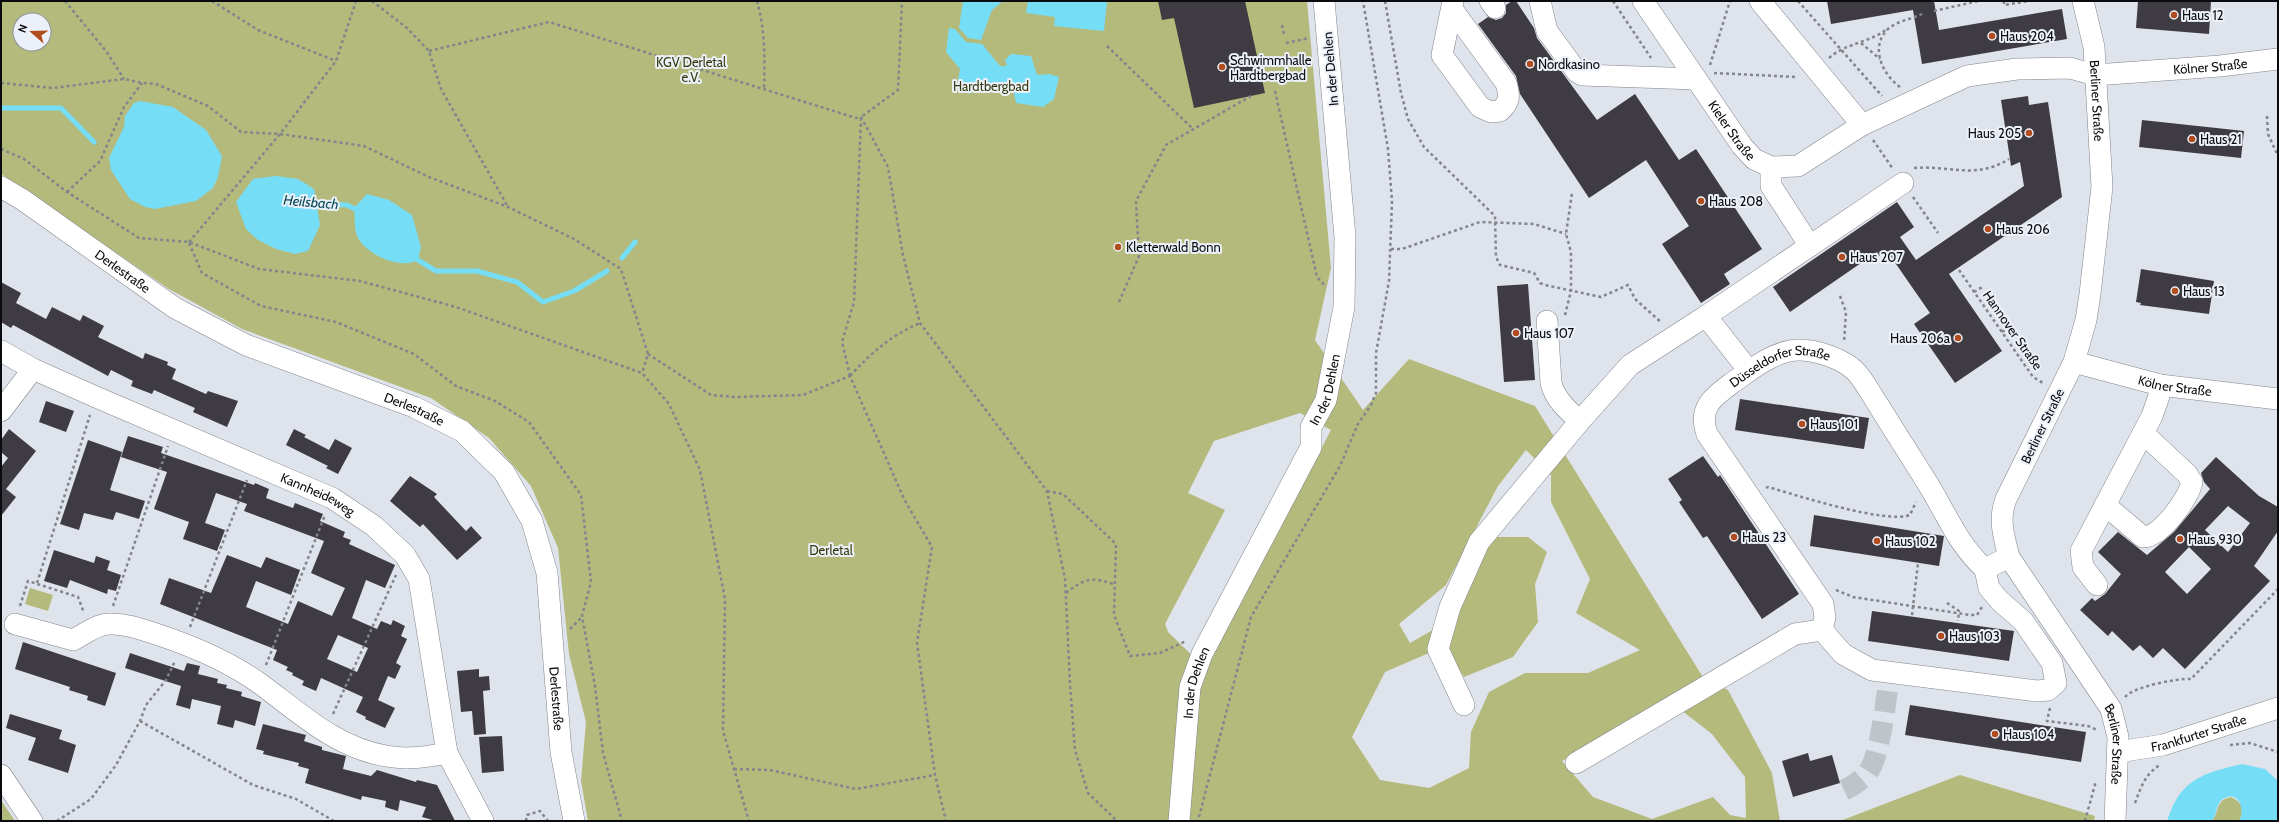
<svg xmlns="http://www.w3.org/2000/svg" width="2279" height="822" font-family="Cabin,sans-serif">
  <rect width="100%" height="100%" fill="#dfe3eb"/>
  <!-- green -->
  <g fill="#b4ba7c" fill-rule="evenodd">
    <path d="M1 1H1307L1331 268 1315 340 1363 410 1409 359 1535 406 1704 679 1728 690 1772 773 1780 821H588L581 781 586 722 569 654 558 548 531 486 489 438 431 398 242 329 169 289 1 174ZM20 20H44V44H20ZM1300 413 1331 430 1206 669 1168 632 1165 624 1225 510 1188 493 1214 441ZM1526 450 1551 475V502L1590 579 1576 613 1640 650 1588 673H1525L1489 692 1471 732 1469 768 1429 788 1380 780 1352 737 1385 672 1429 653 1452 657 1464 677 1513 657 1538 622 1535 584 1547 552 1528 537H1493L1454 618 1410 643 1399 624 1446 585 1498 486ZM1668 700 1712 734 1745 777 1746 818 1730 815 1713 797 1652 819 1593 797 1562 761Z"/>
    <polygon points="30,588 53,595 48,611 25,604"/>
    <polygon points="1960,775 2095,816 2094,821 1840,821"/>
    <path d="M2231 797C2242 802 2246 810 2239 821H2212C2220 811 2215 800 2231 797Z"/>
    <polygon points="1,800 15,821 1,821"/>
  </g>
  <!-- water -->
  <g fill="#76ddf7">
    <polygon points="963,1 1003,1 992,10 981,40 968,38 959,28"/>
    <polygon points="1028,1 1107,1 1104,31 1054,26 1055,17 1026,13"/>
    <polygon points="949,28 955,29 966,42 982,44 1000,66 1007,66 1005,60 1011,54 1031,56 1037,75 1049,74 1059,77 1054,99 1043,107 1016,103 1014,93 988,90 982,84 969,94 958,81 960,69 946,52"/>
    <polygon points="140,101 173,107 206,130 222,156 218,177 213,188 196,201 155,209 145,207 130,199 111,170 109,158 124,127 125,116 134,103"/>
    <polygon points="276,176 298,179 314,189 320,225 308,251 295,254 276,249 258,240 246,229 236,202 253,179"/>
    <path d="M367 194 389 200 412 215 421 247 418 260C400 270 366 255 357 236 354 228 355 216 354 208Z"/>
    <path d="M2242 764 2265 769 2278 781V821H2239C2246 810 2238 789 2223 799 2216 803 2217 815 2212 821H2167C2181 778 2202 774 2242 764Z"/>
  </g>
  <g fill="none" stroke-linecap="round" stroke-linejoin="round">
    <!-- stream -->
    <g stroke="#76ddf7" stroke-width="5">
      <polyline points="1,108 61,108 94,142"/>
      <polyline points="311,203 347,205 359,211"/>
      <polyline points="416,256 418,260 436,271 477,271 517,282 543,302 574,291 607,271"/>
      <polyline points="622,258 635,242"/>
    </g>
  </g>
  <!-- building -->
  <g fill="#3e3b42" fill-rule="evenodd">
    <polygon points="1158,1 1245,1 1265,93 1194,108 1174,18 1162,20"/>
    <polygon points="1512,1 1516,1 1534,28 1537,38 1597,120 1635,94 1679,160 1696,149 1762,249 1724,274 1730,284 1701,303 1662,244 1689,226 1646,160 1589,198 1520,94 1516,76 1478,24 1488,17 1496,20 1502,18 1506,13 1506,5"/>
    <polygon points="1827,1 1934,1 1939,30 2062,9 2067,39 1922,64 1913,10 1831,24"/>
    <polygon points="2138,1 2211,1 2209,34 2136,28"/>
    <polygon points="2028,96 2029,105 2048,102 2062,197 1949,274 2002,351 1955,383 1914,324 1930,313 1887,251 1879,256 1877,252 1790,312 1773,287 1897,202 1914,227 1900,237 1916,260 2024,186 2020,162 2011,166 2001,100"/>
    <polygon points="2142,120 2244,131 2241,158 2139,147"/>
    <polygon points="2141,269 2214,281 2209,314 2140,305 2141,303 2136,302"/>
    <polygon points="1,282 21,293 16,303 46,319 52,307 80,321 83,315 104,326 98,337 143,359 145,353 168,362 167,365 176,369 172,379 206,394 208,391 238,401 227,427 193,412 195,408 154,390 152,394 131,386 133,381 111,370 108,376 13,325 11,328 1,322"/>
    <polygon points="1528,284 1535,380 1504,382 1497,286"/>
    <polygon points="1740,399 1869,418 1864,449 1735,430"/>
    <polygon points="46,401 74,411 66,432 39,422"/>
    <polygon points="9,429 36,451 6,489 16,497 1,516 1,467 8,458 1,452 1,440"/>
    <polygon points="294,429 306,435 304,437 329,450 335,439 352,448 338,474 326,468 328,466 286,445"/>
    <path d="M128 436 163 447 161 453 254 485 255 483 269 489 266 498 293 508 295 503 323 514 320 521 345 532 343 537 351 540 349 544 395 565 385 588 366 580 352 618 377 629 381 621 391 625 393 620 405 626 401 636 407 639 396 663 401 666 395 679 388 676 378 700 395 708 385 728 365 719 366 717 356 712 363 697 321 678 316 691 302 685 304 681 292 675 293 673 286 670 288 667 273 660 277 650 160 604 169 578 211 593 227 555 261 568 266 557 300 570 291 595 256 581 246 607 288 624 298 601 332 616 345 588 311 573 324 541 244 511 247 504 216 493 205 523 225 530 217 551 183 539 189 522 154 509 167 472 121 457ZM338 635 368 648 357 672 327 659Z"/>
    <polygon points="88,440 122,452 110,490 145,501 139,519 116,512 113,520 84,513 79,530 60,524"/>
    <polygon points="1703,456 1718,477 1720,475 1799,594 1762,619 1707,536 1703,538 1679,502 1682,500 1668,479"/>
    <path d="M2216 457 2259 496 2278 507V531L2254 566 2270 581 2185 669 2163 648 2153 658 2140 645 2133 651 2112 631 2108 636 2080 610 2092 598 2095 601 2105 594 2121 574 2098 552 2118 532 2147 555 2174 532 2210 489 2204 482 2201 473ZM2228 506 2250 523 2228 552 2205 530ZM2189 547 2211 569 2187 594 2165 572Z"/>
    <polygon points="410,476 437,494 434,497 466,531 471,526 482,538 457,560 423,524 420,527 390,501"/>
    <polygon points="1814,515 1944,536 1939,566 1810,546"/>
    <polygon points="54,550 94,563 96,556 110,561 107,570 121,575 116,591 108,589 107,594 70,580 67,588 44,581"/>
    <polygon points="1872,611 2014,631 2009,661 1868,641"/>
    <polygon points="23,642 116,673 105,706 87,700 88,696 69,690 70,687 15,669"/>
    <polygon points="130,653 184,671 187,663 200,666 198,674 218,679 217,683 227,685 226,688 242,692 241,696 261,702 255,726 235,720 233,728 217,724 221,706 192,699 190,709 176,705 181,686 125,668"/>
    <polygon points="479,669 479,677 489,676 490,690 483,691 486,734 474,735 472,711 461,712 457,671"/>
    <polygon points="1910,705 2086,732 2081,762 1905,735"/>
    <polygon points="10,714 62,730 59,739 76,745 68,773 28,760 36,738 6,728"/>
    <polygon points="263,724 306,735 304,741 322,747 322,750 346,756 343,769 371,776 377,770 416,782 417,780 437,785 455,821 436,821 422,817 426,807 400,800 398,811 385,807 386,801 362,796 361,800 305,783 309,769 298,766 299,763 263,754 264,751 256,749"/>
    <polygon points="502,736 504,771 482,773 479,737"/>
    <polygon points="1808,753 1810,761 1832,755 1840,783 1793,797 1782,761"/>
  </g>
  <g fill="none" stroke-linecap="round" stroke-linejoin="round">
    <!-- minor-tunnel -->
    <path stroke="#bfc3ca" stroke-width="21" stroke-dasharray="21 10" stroke-linecap="butt" d="M1844 790C1853 786 1860 781 1867 774 1881 756 1886 697 1890 672"/>
    <defs>
      <g id="minor">
        <polyline points="1490,1 1495,8"/>
        <polyline points="1540,1 1547,31 1577,72 1582,75 1696,79"/>
        <path id="s1" d="M1643 1 1742 146 1754 159 1771 167 1798 166 1862 125 1967 76 2017 69 2070 68 2095 75 2220 66 2278 59"/>
        <polyline points="1760,1 1862,125"/>
        <path id="s2" d="M2083 1 2094 47 2102 187 2090 294 2086 320 2074 362 2006 499C1998 519 2004 537 2009 557L2111 709 2118 737 2115 821"/>
        <path d="M1452 9 1506 83C1510 96 1510 102 1500 111L1491 112 1480 107 1442 55 1453 1"/>
        <polyline points="1771,167 1771,186 1810,246"/>
        <path id="s3" d="M1 187 23 200 175 308 246 345 414 407 462 431 504 472 532 521 547 573 561 752 574 821"/>
        <polyline points="1706,316 1903,183"/>
        <path d="M1547 321 1551 383C1555 399 1567 410 1580 421"/>
        <path id="s4" d="M1 351 33 369 96 397 332 498 374 526 405 555 419 579 447 753 483 821"/>
        <path id="s5" d="M2074 362 2160 385 2278 399"/>
        <polyline points="1,411 33,369"/>
        <path d="M2105 505 2143 537C2160 538 2189 498 2192 482L2187 474 2143 433"/>
        <polyline points="2097,585 2083,567 2081,551 2152,416 2159,396 2160,385"/>
        <path d="M15 624 73 640C83 635 97 624 109 624 125 623 143 630 159 635 195 647 228 661 259 683 299 712 336 748 386 756 407 760 427 757 447 753"/>
        <path id="s6" d="M1822 630 1825 617 1823 604 1707 434C1698 408 1712 398 1732 383 1751 370 1775 350 1799 350 1816 350 1840 358 1853 369 1862 376 1872 396 1879 406 1896 434 1914 461 1931 489 1947 516 1960 547 1985 569L2009 557"/>
        <polyline points="1822,630 1843,654 1872,670 2037,691 2048,690 2056,683 2052,663 2023,621 2000,601 1989,588 1985,569"/>
        <polyline points="1464,705 1438,649 1450,607 1479,542 1580,421 1630,365 1706,316 1749,371"/>
        <path id="s7" d="M2118 752 2163 745 2278 708"/>
        <polyline points="1576,763 1795,634 1822,630"/>
        <polyline points="1,775 32,821"/>
        <path id="s8" d="M1179 821 1190 687 1202 654 1311 447V427L1326 400 1344 307 1345 237 1324 1"/>
      </g>
    </defs>
    <!-- minor casing -->
    <use href="#minor" stroke="#81858c" stroke-width="22"/>
    <!-- path -->
    <g stroke="#82858b" stroke-width="2.5" stroke-dasharray="3 3" stroke-linecap="butt">
      <polyline points="65,1 106,51 124,79"/>
      <polyline points="212,1 258,30 336,61"/>
      <polyline points="372,1 407,28 429,51 441,89 508,207"/>
      <path d="M757 1C765 29 765 59 764 88"/>
      <polyline points="1385,1 1401,93 1408,119 1424,147 1495,216 1496,257 1500,265 1534,273 1540,283 1545,285 1601,297 1628,285 1635,299 1662,323"/>
      <polyline points="1613,1 1651,58"/>
      <polyline points="1798,1 1882,96"/>
      <polyline points="2004,1 2004,5 2028,1"/>
      <polyline points="1934,11 1978,1"/>
      <polyline points="1282,25 1284,34"/>
      <polyline points="1286,43 1309,38"/>
      <polyline points="1861,43 1880,59"/>
      <polyline points="1107,46 1193,129"/>
      <polyline points="429,51 549,22 856,118 861,117 888,167 903,255 920,323 1047,491 1065,579 1070,684 1075,750 1088,793 1117,821"/>
      <path d="M1829 58C1846 43 1869 43 1887 29"/>
      <polyline points="1710,65 1730,1"/>
      <polyline points="1714,73 1797,77"/>
      <polyline points="1,83 53,88 124,79 142,83 156,84 208,106 241,132 280,134 364,146 429,177 508,207 574,239 621,269 648,354 642,373"/>
      <path d="M1900 87C1883 75 1869 47 1888 29 1897 21 1912 19 1922 14"/>
      <polyline points="1275,91 1317,277 1326,287"/>
      <polyline points="2267,116 2268,134 2278,156"/>
      <polyline points="1873,140 1893,169"/>
      <polyline points="1,149 24,159 67,192 139,238 189,242 259,269 360,281 456,307 642,373 669,404 700,470 725,599 723,731 749,821"/>
      <path d="M1914 168C1949 165 1976 180 2009 159"/>
      <polyline points="67,192 100,161 124,107 142,83"/>
      <polyline points="1913,197 1938,233"/>
      <polyline points="189,242 280,134 336,61 356,1"/>
      <polyline points="189,243 202,273 261,306 336,322 414,354 456,386 495,401 529,422 581,495 591,582 582,616 595,686 603,753 622,821"/>
      <polyline points="1391,249 1402,249 1480,222 1534,224 1566,234"/>
      <polyline points="1959,270 2033,377 2043,383"/>
      <polyline points="1974,292 1984,286"/>
      <polyline points="1840,296 1846,312 1844,342"/>
      <polyline points="1119,302 1139,256 1136,201 1166,145 1251,96"/>
      <polyline points="1565,315 1571,291 1571,252 1566,234 1572,193"/>
      <polyline points="2002,332 2010,326"/>
      <polyline points="648,354 711,395 734,397 803,395 850,376 904,499 932,547 917,643 935,775 946,821"/>
      <polyline points="850,376 842,342 854,302 861,117 898,90 902,1"/>
      <path d="M850 376C872 352 890 336 920 323"/>
      <path d="M1766 488 1768 487C1796 495 1885 524 1910 515L1916 502"/>
      <polyline points="1047,491 1063,494 1116,544 1114,615 1130,656 1160,653 1186,641"/>
      <polyline points="37,583 90,415"/>
      <polyline points="1836,590 1853,597 1970,615 1977,615 1982,607"/>
      <path d="M1066 593C1084 579 1092 576 1113 584"/>
      <polyline points="1947,603 1959,611 1958,621"/>
      <polyline points="20,606 28,581 78,597 84,613"/>
      <polyline points="113,606 168,446"/>
      <polyline points="1912,615 1918,563"/>
      <polyline points="190,627 247,480"/>
      <polyline points="570,629 582,617"/>
      <polyline points="266,665 325,515"/>
      <path d="M2125 697C2133 687 2177 678 2191 679L2278 589"/>
      <polyline points="2050,708 2047,721 2088,726 2097,730"/>
      <polyline points="333,714 396,575"/>
      <polyline points="140,721 253,785 296,799 334,821"/>
      <polyline points="2230,745 2250,743 2278,752"/>
      <polyline points="734,769 770,770 856,789 935,775"/>
      <path d="M2135 803C2141 787 2145 774 2160 765"/>
      <polyline points="1199,817 1251,617 1340,466 1358,424 1371,405 1376,393 1376,353 1389,281 1392,201 1388,149 1363,1"/>
      <polyline points="57,821 91,799 116,765 140,721 146,705 166,680 175,661"/>
      <polyline points="526,821 527,815 540,811 548,821"/>
      <polyline points="2085,821 2096,781"/>
    </g>
    <!-- minor -->
    <use href="#minor" stroke="#fff" stroke-width="21"/>
  </g>
  <!-- markers -->
  <g fill="#b14c1e" stroke="#ecf1f9" stroke-width="1.5">
    <circle cx="2174" cy="15" r="4"/>
    <circle cx="1992" cy="36" r="4"/>
    <circle cx="1530" cy="64" r="4"/>
    <circle cx="1222" cy="67" r="4"/>
    <circle cx="2029" cy="133" r="4"/>
    <circle cx="2192" cy="139" r="4"/>
    <circle cx="1701" cy="201" r="4"/>
    <circle cx="1988" cy="229" r="4"/>
    <circle cx="1118" cy="247" r="4"/>
    <circle cx="1842" cy="257" r="4"/>
    <circle cx="2175" cy="291" r="4"/>
    <circle cx="1516" cy="333" r="4"/>
    <circle cx="1958" cy="338" r="4"/>
    <circle cx="1802" cy="424" r="4"/>
    <circle cx="1734" cy="537" r="4"/>
    <circle cx="2180" cy="539" r="4"/>
    <circle cx="1877" cy="541" r="4"/>
    <circle cx="1941" cy="636" r="4"/>
    <circle cx="1995" cy="734" r="4"/>
  </g>
  <g text-anchor="middle" dominant-baseline="central" stroke-width="4" stroke-linejoin="round" paint-order="stroke">
    <!-- poi labels -->
    <g font-size="13" fill="#0a0b0e" stroke="#ecf1f9" text-anchor="start">
      <text x="2182" y="15">Haus 12</text>
      <text x="2000" y="36">Haus 204</text>
      <text x="1230" y="60">Schwimmhalle<tspan x="1230" dy="15">Hardtbergbad</tspan></text>
      <text x="1538" y="64">Nordkasino</text>
      <text x="2021" y="133" text-anchor="end">Haus 205</text>
      <text x="2200" y="139">Haus 21</text>
      <text x="1709" y="201">Haus 208</text>
      <text x="1996" y="229">Haus 206</text>
      <text x="1126" y="247">Kletterwald Bonn</text>
      <text x="1850" y="257">Haus 207</text>
      <text x="2183" y="291">Haus 13</text>
      <text x="1524" y="333">Haus 107</text>
      <text x="1950" y="338" text-anchor="end">Haus 206a</text>
      <text x="1810" y="424">Haus 101</text>
      <text x="1742" y="537">Haus 23</text>
      <text x="2188" y="539">Haus 930</text>
      <text x="1885" y="541">Haus 102</text>
      <text x="1949" y="636">Haus 103</text>
      <text x="2003" y="734">Haus 104</text>
    </g>
    <!-- park labels -->
    <g font-size="13" fill="#373a0e" stroke="#ecf1f9">
      <text x="691" y="62">KGV Derletal<tspan x="691" dy="15">e.V.</tspan></text>
      <text x="991" y="86">Hardtbergbad</text>
      <text x="831" y="550">Derletal</text>
    </g>
    <!-- street labels -->
    <g font-size="13" fill="#0a0b0e" stroke="#ecf1f9">
      <text stroke="none"><textPath href="#s1" startOffset="676">Kölner Straße</textPath></text>
      <text transform="translate(1330 69) rotate(-95)">In der Dehlen</text>
      <text stroke="none"><textPath href="#s2" startOffset="101">Berliner Straße</textPath></text>
      <text stroke="none"><textPath href="#s1" startOffset="157">Kieler Straße</textPath></text>
      <text stroke="none"><textPath href="#s3" startOffset="148">Derlestraße</textPath></text>
      <text transform="translate(2013 330) rotate(55)">Hannover Straße</text>
      <text stroke="none"><textPath href="#s6" startOffset="348">Düsseldorfer Straße</textPath></text>
      <text stroke="none"><textPath href="#s5" startOffset="104">Kölner Straße</textPath></text>
      <text stroke="none"><textPath href="#s8" startOffset="464">In der Dehlen</textPath></text>
      <text stroke="none"><textPath href="#s3" startOffset="472">Derlestraße</textPath></text>
      <text transform="translate(2042 426) rotate(-64)">Berliner Straße</text>
      <text stroke="none"><textPath href="#s4" startOffset="348">Kannheideweg</textPath></text>
      <text stroke="none"><textPath href="#s8" startOffset="140">In der Dehlen</textPath></text>
      <text stroke="none"><textPath href="#s3" startOffset="820">Derlestraße</textPath></text>
      <text stroke="none"><textPath href="#s7" startOffset="83">Frankfurter Straße</textPath></text>
      <text stroke="none"><textPath href="#s2" startOffset="796">Berliner Straße</textPath></text>
    </g>
    <!-- water labels -->
    <g font-size="14" font-style="italic" fill="#064755" stroke="#ecf1f9">
      <text transform="translate(311 202) rotate(5)">Heilsbach</text>
    </g>
  </g>
  <!-- border -->
  <rect width="2279" height="822" fill="none" stroke="#0a0b0e" stroke-width="4"/>
  <!-- north arrow -->
  <g transform="translate(32 32) rotate(290)"><circle r="19" fill="#ecf1f9" stroke="#92959b"/>
  <path d="M0-3L7 15L0 10L-7 15Z" fill="#b14c1e"/>
  <text y="-6" font-size="11" font-weight="bold" text-anchor="middle" fill="#0a0b0e">N</text>
  </g>
</svg>
